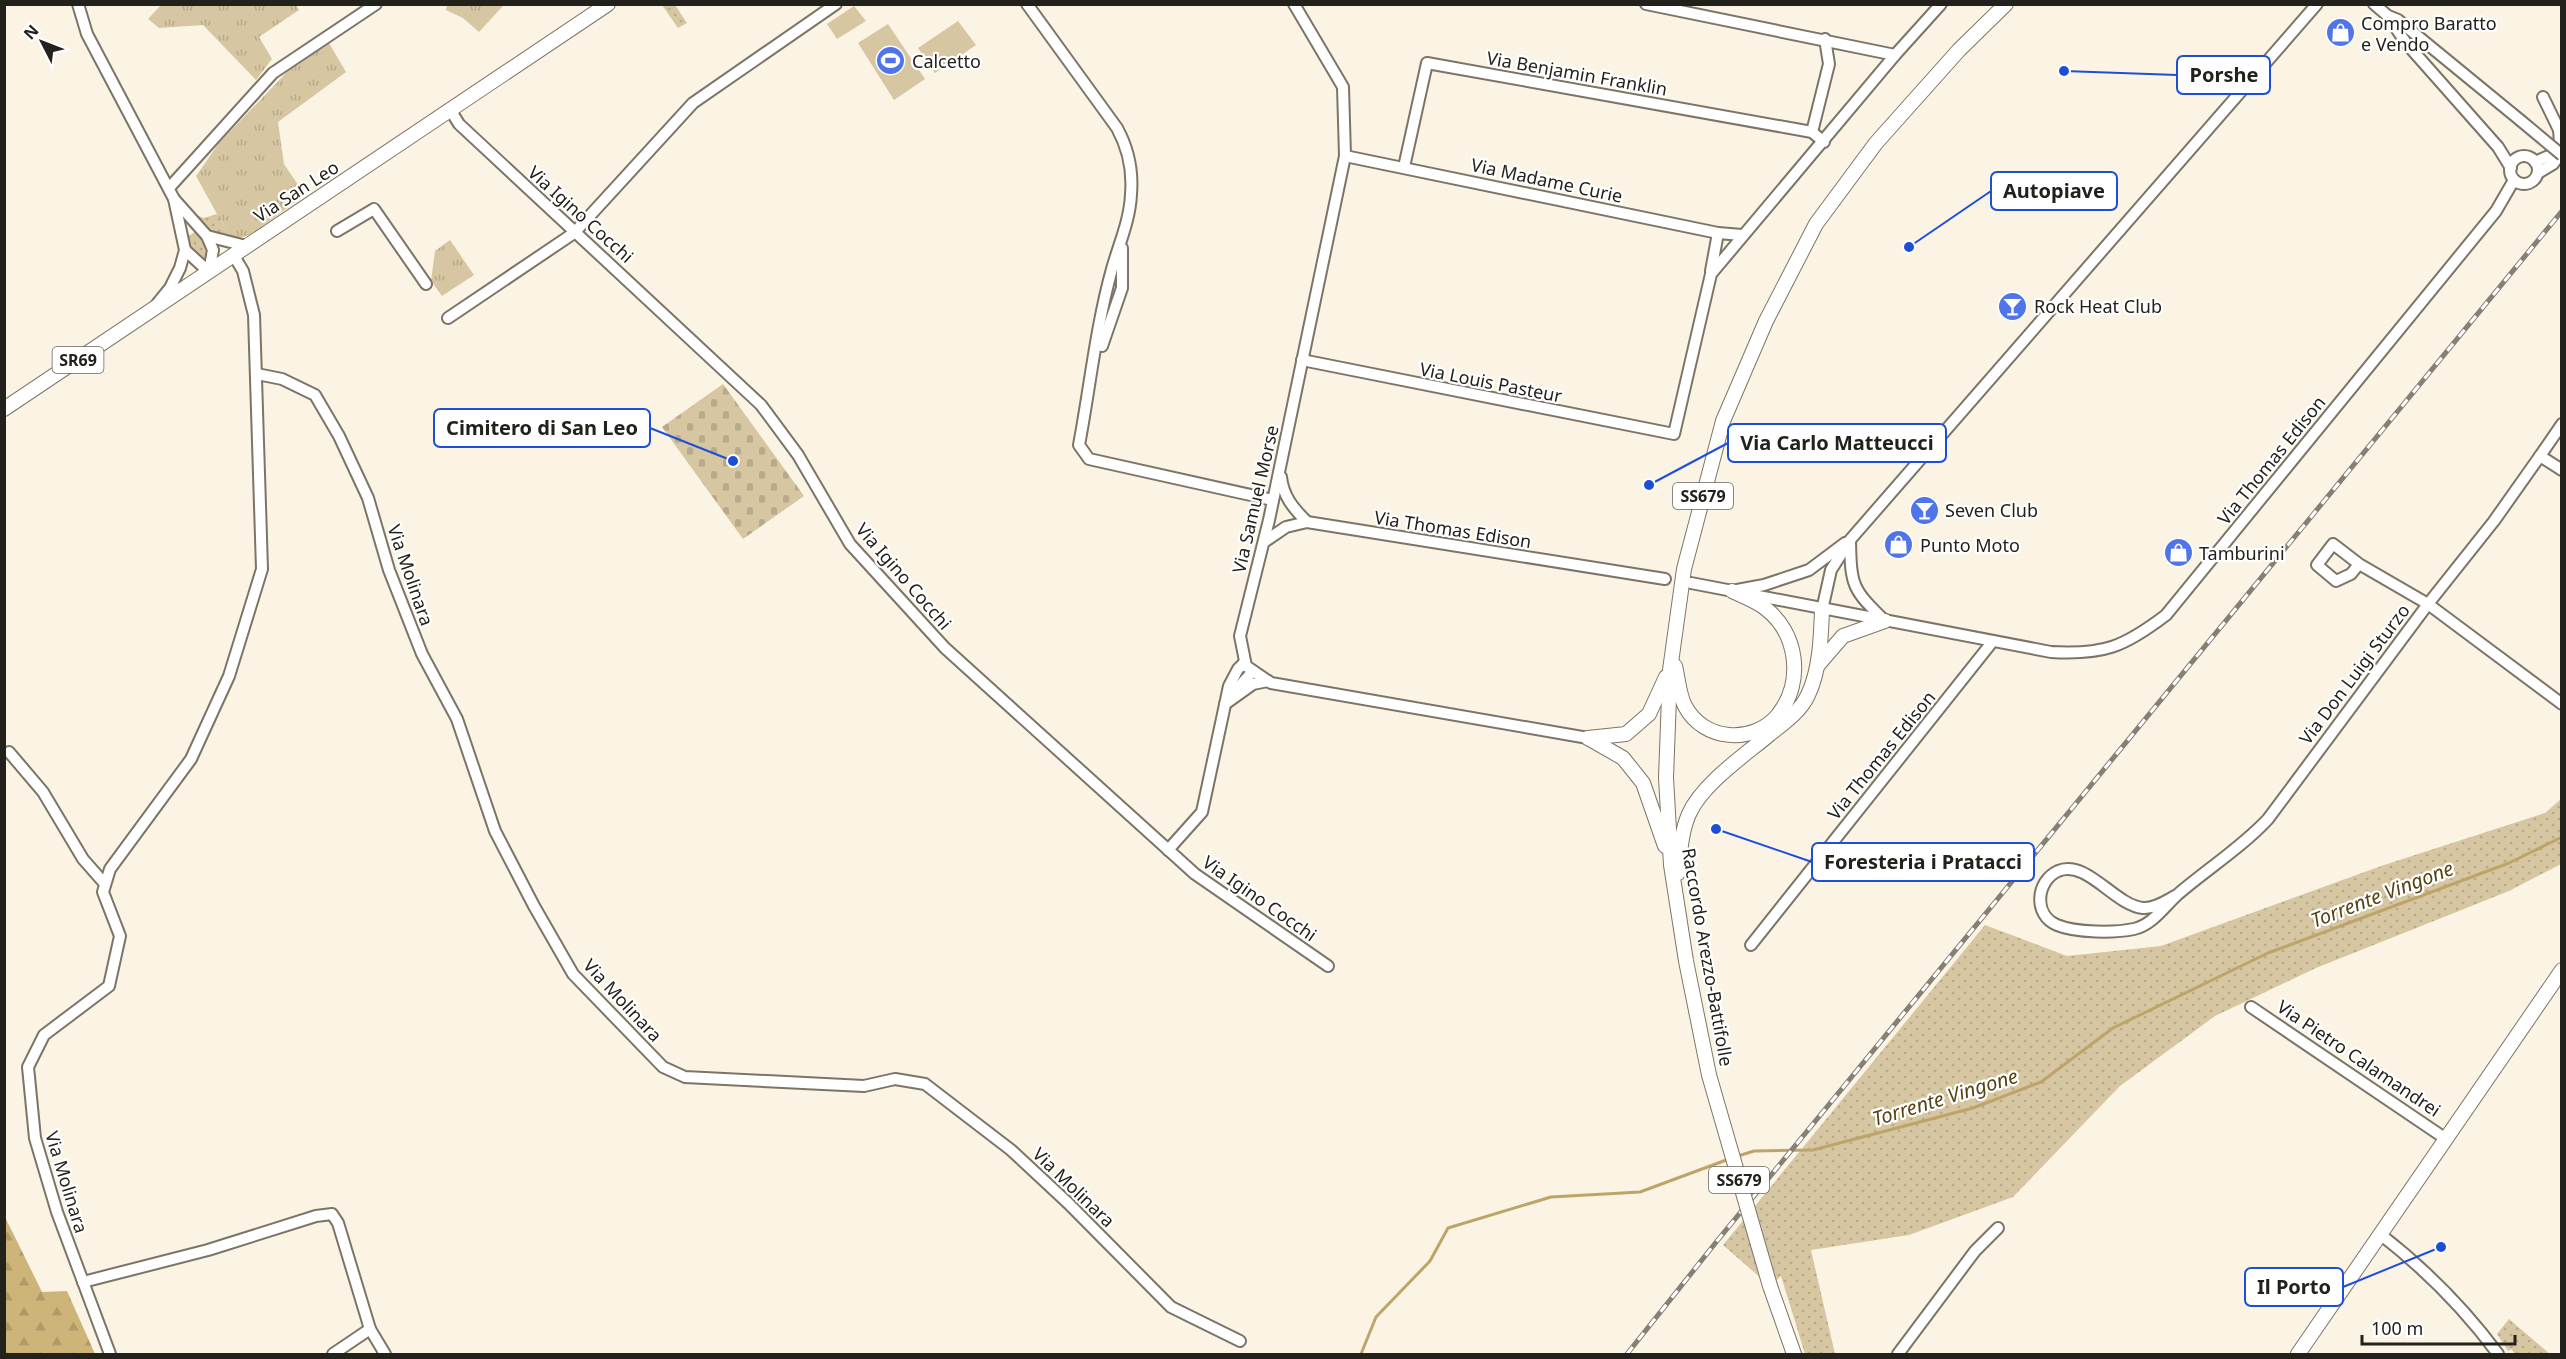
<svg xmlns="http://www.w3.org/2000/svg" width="2566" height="1359" font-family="'Noto Sans',sans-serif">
  <defs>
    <pattern id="grass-dots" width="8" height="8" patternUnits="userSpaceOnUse" patternTransform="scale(1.5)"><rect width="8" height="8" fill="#d6c6a1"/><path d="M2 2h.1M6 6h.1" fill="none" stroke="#b7aa8a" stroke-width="1.8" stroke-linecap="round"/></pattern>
    <pattern id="forest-firs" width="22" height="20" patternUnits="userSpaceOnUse" patternTransform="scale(1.5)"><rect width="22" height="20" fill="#cdb478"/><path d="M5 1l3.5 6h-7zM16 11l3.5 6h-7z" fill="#b09a67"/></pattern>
    <pattern id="cemetery-stones" width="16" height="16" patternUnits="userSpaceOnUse" patternTransform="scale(1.5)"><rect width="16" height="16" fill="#d6c6a1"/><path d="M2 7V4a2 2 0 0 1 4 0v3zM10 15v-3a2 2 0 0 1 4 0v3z" fill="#b7aa8a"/></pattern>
    <pattern id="park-tufts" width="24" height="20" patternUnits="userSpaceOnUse" patternTransform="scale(1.5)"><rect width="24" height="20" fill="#d6c6a1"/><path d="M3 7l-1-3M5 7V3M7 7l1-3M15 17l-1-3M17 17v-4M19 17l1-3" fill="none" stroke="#b7aa8a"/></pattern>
  </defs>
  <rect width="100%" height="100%" fill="#fbf4e4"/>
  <!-- grass -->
  <g fill="url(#grass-dots)">
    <polygon points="662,5 675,5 687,23 678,28"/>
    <path d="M194 214 204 218 217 214 228 234 236 239C218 236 204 230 194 214Z"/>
    <path d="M196 231C205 240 210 249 207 261 195 260 188 247 189 236Z"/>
    <polygon points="2561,799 2561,864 2509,891 2316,968 2215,1016 2120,1086 2013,1197 1909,1235 1811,1250 1835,1354 1805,1354 1781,1276 1770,1286 1723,1245 1985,925 2067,956 2161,946 2384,865 2545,813"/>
    <polygon points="2509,1319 2550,1354 2515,1354 2511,1349 2508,1351 2497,1334"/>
  </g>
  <!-- forest -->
  <polygon fill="url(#forest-firs)" points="5,1217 42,1292 67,1291 95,1354 5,1354"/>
  <!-- cemetery -->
  <polygon fill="url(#cemetery-stones)" points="723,384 804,496 743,539 662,427"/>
  <!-- park -->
  <g fill="url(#park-tufts)">
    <polygon points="296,5 299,10 259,37 272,59 256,80 203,25 159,28 148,19 161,5"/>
    <polygon points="502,5 503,6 479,32 463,18 446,10 447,5"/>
    <polygon points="329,43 346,72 278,122 284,164 305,195 250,235 236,239 228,234 196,176 219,143 287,72"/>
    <polygon points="450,240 474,275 442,296 431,281 435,251"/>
  </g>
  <!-- pitch -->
  <g fill="#d6c6a1">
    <polygon points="854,6 866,21 837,39 827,24"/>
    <polygon points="958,21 976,45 935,73 918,48"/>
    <polygon points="888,24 925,79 894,100 858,43"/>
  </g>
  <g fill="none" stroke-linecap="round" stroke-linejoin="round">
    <!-- stream -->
    <g stroke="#bda469" stroke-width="3">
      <polyline points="1738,1156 1754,1151 1813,1150 1973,1108 2041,1082 2113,1028 2268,953 2509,863 2562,837"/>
      <polyline points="1361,1354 1376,1317 1430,1261 1448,1228 1551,1197 1640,1192 1729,1159"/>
    </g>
    <defs>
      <g id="minor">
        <polyline points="78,4 87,34 174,199 185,250 180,268 170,288 157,304"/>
        <path d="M1027 4 1117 128C1128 148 1133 170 1131 194 1130 220 1119 244 1112 269 1096 326 1090 387 1079 445L1089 459 1273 500"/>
        <polyline points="1294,4 1343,87 1345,156 1269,520 1240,636 1246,666 1271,683 1588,738"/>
        <polyline points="1646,4 1895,55"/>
        <polyline points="2374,4 2388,16 2398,20 2520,120"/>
        <polyline points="2388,16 2406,43 2498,147 2511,168"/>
        <polyline points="2543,97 2561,134"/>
        <polyline points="451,111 459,124 761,405 798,455 850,544 945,648 1195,874 1328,966"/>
        <polyline points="1812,132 1829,64 1825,39"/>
        <polyline points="1345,156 1718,233 1742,235"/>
        <circle cx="2524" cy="170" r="14"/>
        <polyline points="2535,162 2551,155 2560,145 2559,128"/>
        <polyline points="1404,167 1427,63 1812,132 1824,142"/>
        <polyline points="2538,173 2553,164 2562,152"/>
        <polyline points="169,188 273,73 376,4"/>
        <polyline points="174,199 207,236 246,246"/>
        <polyline points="337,231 374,209 426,284"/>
        <polyline points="185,250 209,272 213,250 207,236"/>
        <polyline points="1711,271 1718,233"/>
        <polyline points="448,318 574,233 693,103 836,4"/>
        <polyline points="1102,346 1122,288 1122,248"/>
        <polyline points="1302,360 1674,434 1711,274 1895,55 1941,4"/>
        <polyline points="257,374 282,379 315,395 339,436 368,498 389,570 422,654 457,719 495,831 534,906 573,974 663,1067 685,1077 864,1086 895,1079 925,1084 1011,1150 1068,1203 1171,1307 1240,1341"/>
        <polyline points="2540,456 2562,424"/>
        <path d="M1281 477C1283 496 1293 508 1307 522"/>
        <path d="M1850 541C1851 586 1852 589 1885 621"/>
        <polyline points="1264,542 1286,527 1307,522 1665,579"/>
        <polyline points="2359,564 2351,574 2336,581 2317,565 2333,544 2359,564 2428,604 2562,704"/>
        <path d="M1691 583 2051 652C2104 655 2124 647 2166 615L2496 211 2514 180"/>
        <polyline points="1737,590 1764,585 1809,570 1845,543"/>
        <polyline points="1822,610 1831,570 1850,540 2317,4"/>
        <polyline points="1234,692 1253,671"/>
        <polyline points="1225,704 1253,684 1268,681"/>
        <polyline points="9,752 43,792 83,859 105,884"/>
        <polyline points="1168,850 1202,812 1229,686 1238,669 1245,662"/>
        <path d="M2177 895C2167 900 2155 909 2143 908 2114 905 2087 859 2058 871 2036 881 2033 915 2057 925 2076 933 2115 933 2134 929 2152 925 2164 907 2177 895 2207 869 2241 848 2268 819L2428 604 2494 521 2540 456 2562 470"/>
        <polyline points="1751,945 1993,641"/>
        <polyline points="2251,1007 2446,1139"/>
        <path d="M2380 1234C2425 1269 2464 1308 2498 1354"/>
        <polyline points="83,1282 208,1250 316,1216 332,1214 338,1223 370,1329 385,1354"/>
        <polyline points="110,1354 57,1212 35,1138 28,1067 44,1035 109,986 120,936 103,892 110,869 191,759 229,676 262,569 254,315 243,271 234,256"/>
        <polyline points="333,1354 370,1329"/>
        <polyline points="1898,1354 1975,1251 1998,1228"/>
      </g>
      <g id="major">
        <polyline points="4,409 608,4"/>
        <polyline points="1818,665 1843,636 1885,621"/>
        <path d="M1675 666C1678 678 1679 695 1685 706 1703 741 1753 745 1778 715 1804 682 1798 633 1765 608 1756 601 1743 596 1732 591"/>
        <polyline points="1588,738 1623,758 1643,783 1665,846"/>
        <polyline points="1588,738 1626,734 1649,714 1666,677"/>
        <path d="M1678 873C1680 854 1681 832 1689 814 1702 784 1745 755 1770 734 1784 723 1800 712 1808 695 1820 670 1821 637 1822 610"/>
        <polyline points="1709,1075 1686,961 1671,865 1666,778 1670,670 1684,569 1723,421 1766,321 1816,224 1876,143 1959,50 2006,4"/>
        <polyline points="1770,1286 1794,1354"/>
        <polyline points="2298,1354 2562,970"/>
      </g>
    </defs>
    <!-- minor casing -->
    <use href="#minor" stroke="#7c7567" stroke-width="14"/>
    <!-- major casing -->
    <use href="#major" stroke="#7c7567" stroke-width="16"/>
    <!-- minor -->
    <use href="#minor" stroke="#fff" stroke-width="10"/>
    <!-- major -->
    <use href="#major" stroke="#fff" stroke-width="14"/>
    <defs>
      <polyline id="rail" points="1627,1354 1717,1241 2562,211"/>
    </defs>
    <!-- rail casing -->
    <use href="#rail" stroke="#858076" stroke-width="5"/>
    <!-- rail -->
    <use href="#rail" stroke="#fff" stroke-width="3" stroke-dasharray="9" stroke-linecap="butt"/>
    <defs>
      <polyline id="minor-bridge" points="2520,120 2562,155"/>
      <polyline id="major-bridge" points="1709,1075 1770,1286"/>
    </defs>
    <!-- minor-bridge casing -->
    <use href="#minor-bridge" stroke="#7c7567" stroke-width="14" stroke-linecap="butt"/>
    <!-- major-bridge casing -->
    <use href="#major-bridge" stroke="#7c7567" stroke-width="16" stroke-linecap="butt"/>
    <!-- minor-bridge -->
    <use href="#minor-bridge" stroke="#fff" stroke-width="10"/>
    <!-- major-bridge -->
    <use href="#major-bridge" stroke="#fff" stroke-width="14"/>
  </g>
  <!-- icons -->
  <defs>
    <symbol id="shop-disc" viewBox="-11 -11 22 22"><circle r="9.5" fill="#5075e9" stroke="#fff"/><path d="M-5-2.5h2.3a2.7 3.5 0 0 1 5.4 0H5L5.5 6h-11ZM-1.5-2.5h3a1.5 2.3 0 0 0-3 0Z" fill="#fff"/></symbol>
    <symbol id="stadium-disc" viewBox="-11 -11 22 22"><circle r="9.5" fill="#5075e9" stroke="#fff"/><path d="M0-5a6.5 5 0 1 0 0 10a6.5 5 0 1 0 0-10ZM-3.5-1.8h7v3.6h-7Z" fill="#fff"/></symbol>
    <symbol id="bar-disc" viewBox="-11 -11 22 22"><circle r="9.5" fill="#5075e9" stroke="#fff"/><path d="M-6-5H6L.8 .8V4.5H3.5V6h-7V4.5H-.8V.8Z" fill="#fff"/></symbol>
  </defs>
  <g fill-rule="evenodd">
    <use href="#shop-disc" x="2324" y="16" width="33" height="33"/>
    <use href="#stadium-disc" x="874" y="44" width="33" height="33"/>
    <use href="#bar-disc" x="1996" y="290" width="33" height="33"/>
    <use href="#bar-disc" x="1908" y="494" width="33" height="33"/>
    <use href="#shop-disc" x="1882" y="528" width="33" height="33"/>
    <use href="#shop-disc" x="2162" y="536" width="33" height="33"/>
  </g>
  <g text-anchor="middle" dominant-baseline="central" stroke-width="4.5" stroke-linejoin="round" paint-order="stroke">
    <!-- shield labels -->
    <g fill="#fff" stroke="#65645f" stroke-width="1.5">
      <rect x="52.5" y="347" width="51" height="26" rx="4.5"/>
      <rect x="1673" y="483" width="60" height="26" rx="4.5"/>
      <rect x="1709" y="1167" width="60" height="26" rx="4.5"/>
    </g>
    <g font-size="16" font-weight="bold" fill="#23211b">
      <text x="78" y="360">SR69</text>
      <text x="1703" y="496">SS679</text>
      <text x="1739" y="1180">SS679</text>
    </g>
    <!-- poi labels -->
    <g font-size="18" fill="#23211b" stroke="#fff" text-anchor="start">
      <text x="2361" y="23">Compro Baratto<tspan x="2361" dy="21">e Vendo</tspan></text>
      <text x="912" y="61">Calcetto</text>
      <text x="2034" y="306">Rock Heat Club</text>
      <text x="1945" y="510">Seven Club</text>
      <text x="1920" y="545">Punto Moto</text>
      <text x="2199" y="553">Tamburini</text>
    </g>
    <!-- street labels -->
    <g font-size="18" fill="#23211b" stroke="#fff">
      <text transform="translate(1577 73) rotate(10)">Via Benjamin Franklin</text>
      <text transform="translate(1547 180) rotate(12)">Via Madame Curie</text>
      <text transform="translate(296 191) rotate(-33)">Via San Leo</text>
      <text transform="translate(581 214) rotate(42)">Via Igino Cocchi</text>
      <text transform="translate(1491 382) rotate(11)">Via Louis Pasteur</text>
      <text transform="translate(2271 460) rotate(-51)">Via Thomas Edison</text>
      <text transform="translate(1255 499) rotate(-77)">Via Samuel Morse</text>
      <text transform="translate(1453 529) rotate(9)">Via Thomas Edison</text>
      <text transform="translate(411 575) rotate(71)">Via Molinara</text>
      <text transform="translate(904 576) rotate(49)">Via Igino Cocchi</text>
      <text transform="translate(2354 674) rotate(-53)">Via Don Luigi Sturzo</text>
      <text transform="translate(1881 755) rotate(-51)">Via Thomas Edison</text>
      <text transform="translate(1260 898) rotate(35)">Via Igino Cocchi</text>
      <text transform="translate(1708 957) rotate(80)">Raccordo Arezzo-Battifolle</text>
      <text transform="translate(623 1000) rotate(47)">Via Molinara</text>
      <text transform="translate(2359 1058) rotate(34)">Via Pietro Calamandrei</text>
      <text transform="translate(67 1182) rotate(73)">Via Molinara</text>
      <text transform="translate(1074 1187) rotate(44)">Via Molinara</text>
    </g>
    <!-- water labels -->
    <g font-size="20" font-style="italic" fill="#554314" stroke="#fff">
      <text transform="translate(2382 894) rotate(-21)">Torrente Vingone</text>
      <text transform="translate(1945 1097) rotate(-17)">Torrente Vingone</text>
    </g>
  </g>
  <!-- callouts -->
  <path fill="none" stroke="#1d4ed8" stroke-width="2" d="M2064 71L2177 75M1909 247L1991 191M733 461L650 428M1649 485L1728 443M1716 829L1812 862M2441 1247L2343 1287"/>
  <g fill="#1d4ed8" stroke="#fff" stroke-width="2">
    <circle cx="2064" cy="71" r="6"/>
    <circle cx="1909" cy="247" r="6"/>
    <circle cx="733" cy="461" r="6"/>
    <circle cx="1649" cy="485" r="6"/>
    <circle cx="1716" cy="829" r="6"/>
    <circle cx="2441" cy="1247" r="6"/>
  </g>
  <g fill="#fff" stroke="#1d4ed8" stroke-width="2">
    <rect x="2177" y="56" width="93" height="38" rx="6"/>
    <rect x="1991" y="172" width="126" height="38" rx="6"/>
    <rect x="434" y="409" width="216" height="38" rx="6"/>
    <rect x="1728" y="424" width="218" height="38" rx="6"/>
    <rect x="1812" y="843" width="222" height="38" rx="6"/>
    <rect x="2245" y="1268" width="98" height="38" rx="6"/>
  </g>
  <g font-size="20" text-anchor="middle" font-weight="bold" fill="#23211b">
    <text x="2224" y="82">Porshe</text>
    <text x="2054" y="198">Autopiave</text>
    <text x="542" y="435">Cimitero di San Leo</text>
    <text x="1837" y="450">Via Carlo Matteucci</text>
    <text x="1923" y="869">Foresteria i Pratacci</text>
    <text x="2294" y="1294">Il Porto</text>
  </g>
  <!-- border -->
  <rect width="2566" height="1359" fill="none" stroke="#23211b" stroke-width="12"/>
  <!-- north arrow -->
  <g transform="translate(42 42) rotate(312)" stroke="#ffffff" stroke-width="4.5" paint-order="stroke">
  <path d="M0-4.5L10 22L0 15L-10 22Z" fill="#23211b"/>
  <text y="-9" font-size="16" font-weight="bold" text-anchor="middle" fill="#23211b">N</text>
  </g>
  <!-- scale -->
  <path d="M2362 1335v9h153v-9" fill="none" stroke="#23211b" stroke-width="3"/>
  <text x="2371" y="1335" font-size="18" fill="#23211b" stroke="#ffffff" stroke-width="4.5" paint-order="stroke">100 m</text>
</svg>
